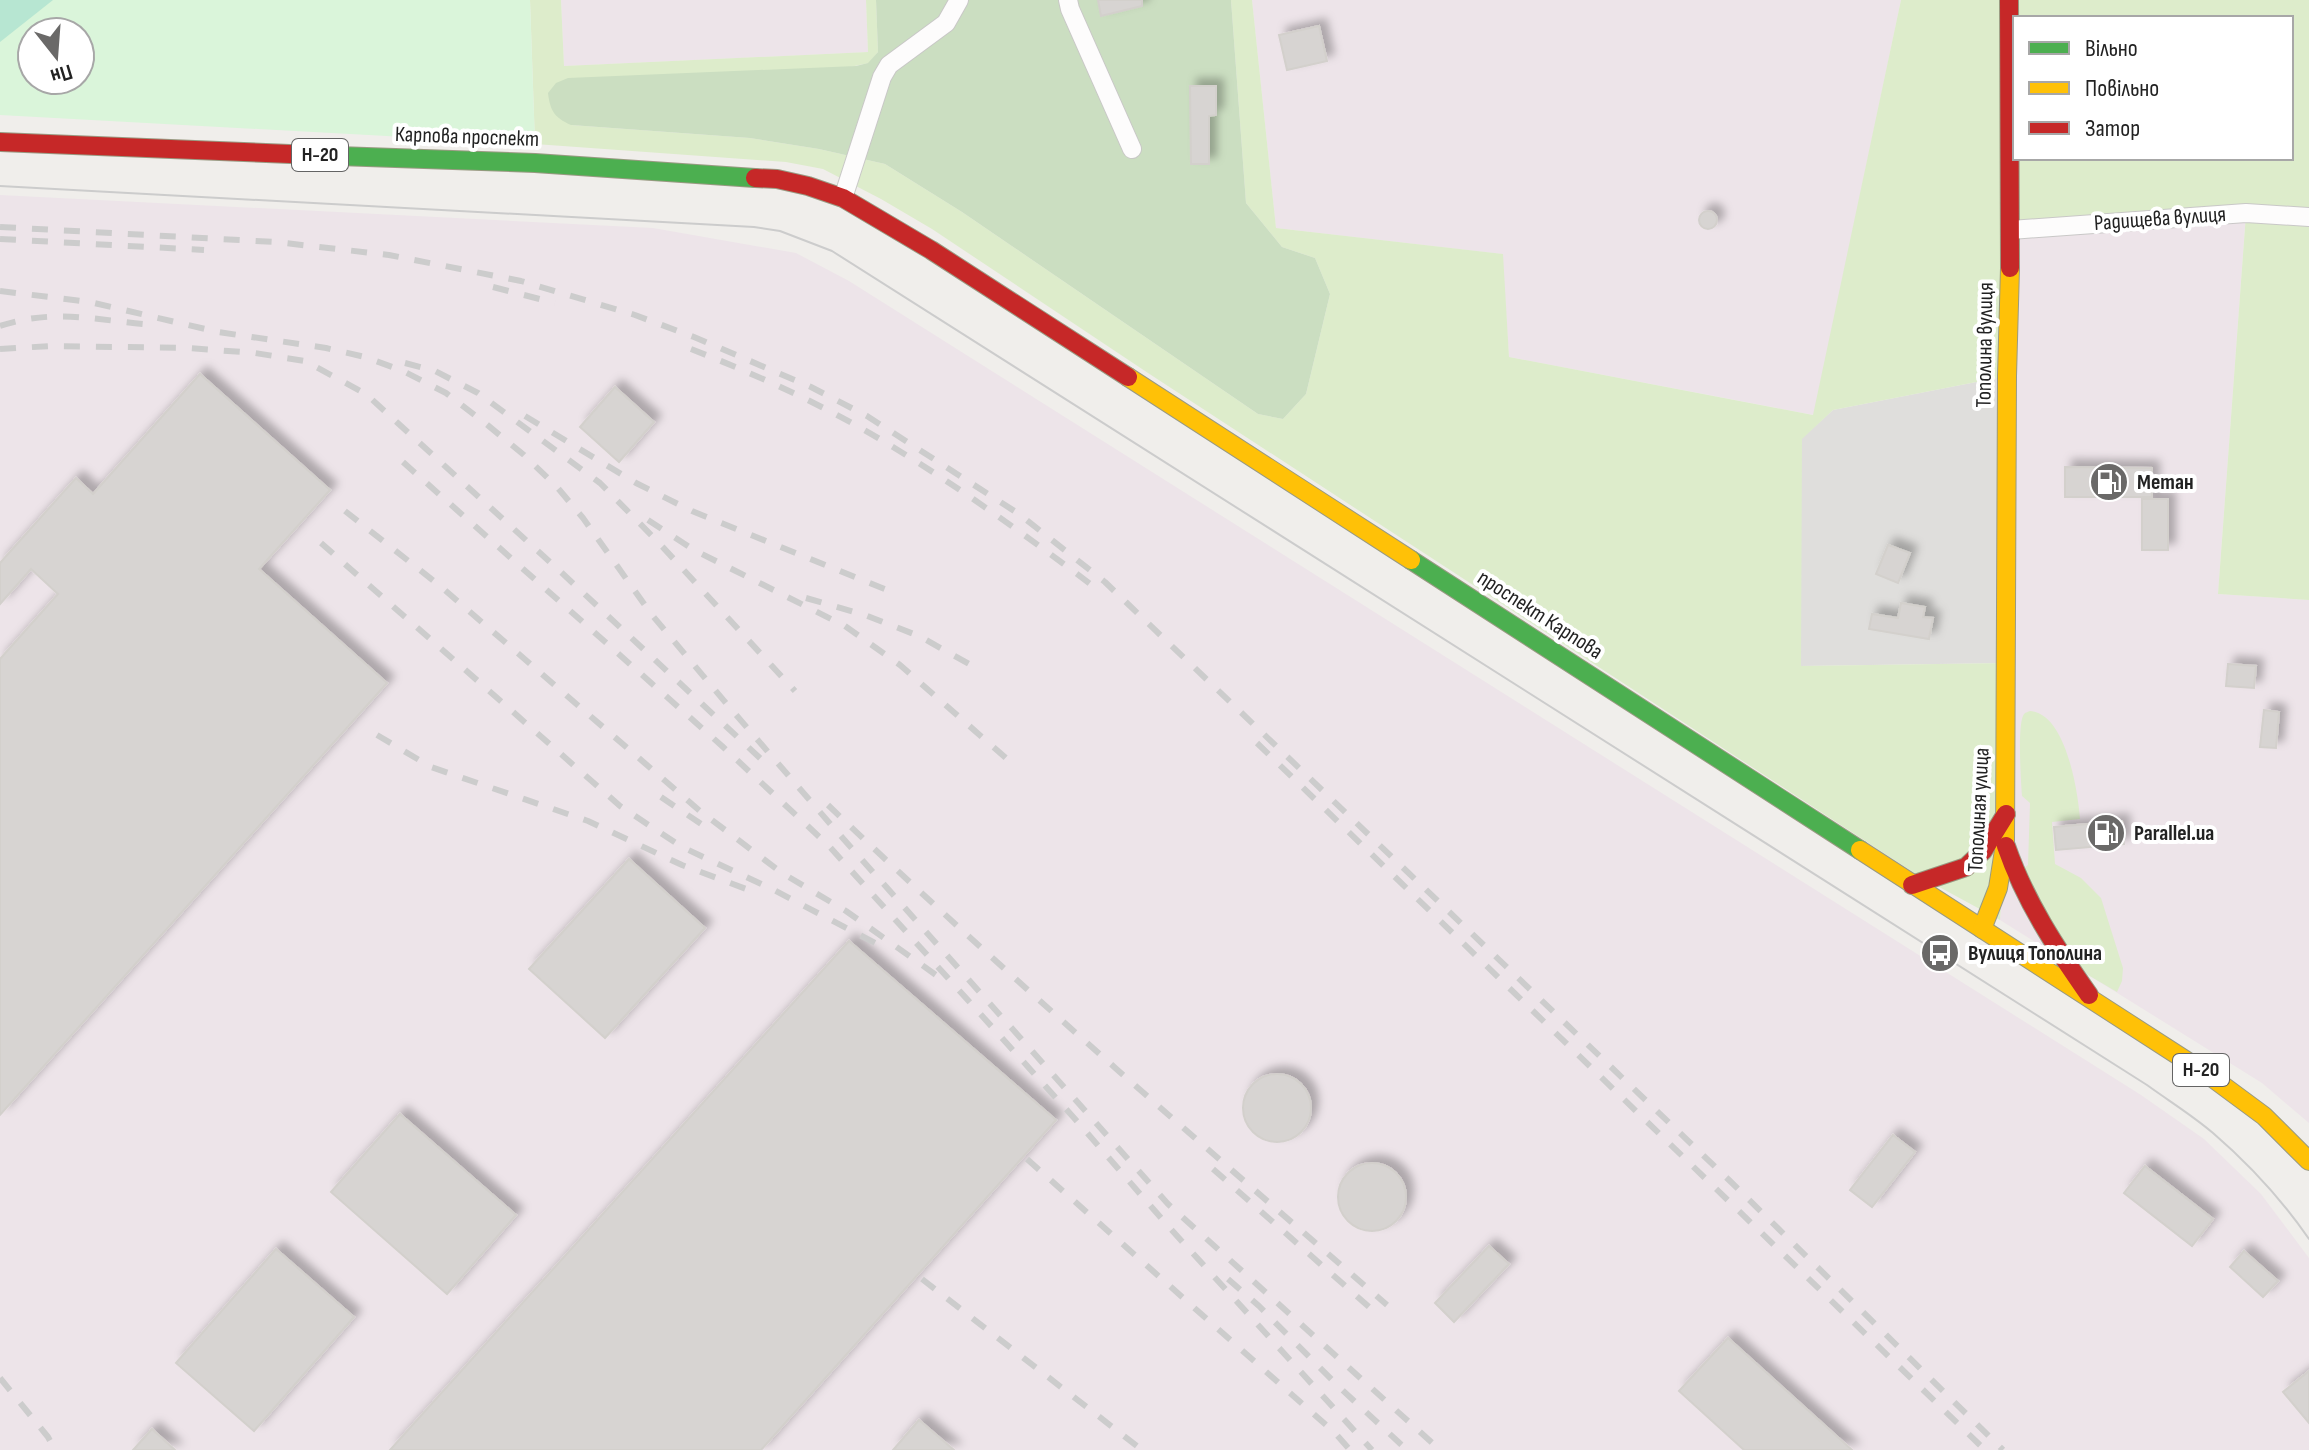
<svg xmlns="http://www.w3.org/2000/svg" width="2309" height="1450" font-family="'Sofia Sans Condensed',sans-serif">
  <defs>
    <filter id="shadow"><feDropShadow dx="7" dy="-7" stdDeviation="4" flood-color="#0004"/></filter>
  </defs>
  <rect width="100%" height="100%" fill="#f0eeeb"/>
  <!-- residential -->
  <polygon fill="#dfdedc" points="2007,376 2007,663 1801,666 1801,439 1833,410"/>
  <!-- industrial -->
  <g fill="#ede4e9">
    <polygon points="561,0 866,0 868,52 564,66"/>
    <polygon points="1252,0 1901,0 1814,415 1509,357 1502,254 1276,228"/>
    <polygon points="0,195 653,228 796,253 849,281 2141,1095 2204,1139 2261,1194 2309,1258 2309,1450 0,1450"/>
    <polygon points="2246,213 2218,594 2309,600 2309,1123 2262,1083 2000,920 2007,818 2011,230"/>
  </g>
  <!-- grass -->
  <g fill="#ddeccb" fill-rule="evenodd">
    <path d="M530 0H561L564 66 868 52 866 0H876L878 52 869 63 571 125 750 138 819 149 885 164 962 212 1258 414 1283 419 1306 394 1330 294 1315 258 1282 247 1246 203 1231 0H1252L1276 228 1503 254 1509 357 1813 415 1901 0H2309V600L2218 594 2246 214 2011 230 2007 376 1833 410 1802 439 1801 666 2007 663V818L2000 920 1919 876 1148 373 932 229 881 199 823 169 786 162 535 144ZM2015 18H2291V158H2015Z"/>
    <path d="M2030 711C2066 713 2078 792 2080 819L2052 822 2055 864 2081 878 2101 898 2123 968 2122 981 2117 992 2088 975 2063 943 2023 869 2028 865 2030 803 2022 796C2021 782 2017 723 2024 714 2026 712 2028 712 2030 711Z"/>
  </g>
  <!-- forest -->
  <path fill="#cbdec1" d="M876 0H1231L1246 203 1282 247 1315 258 1330 294 1306 394 1283 419 1258 414 962 212 885 164 819 149 750 138 571 125C555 118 550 111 548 93L556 83 568 78 856 66 868 63 878 52Z"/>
  <!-- park -->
  <path fill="#daf5da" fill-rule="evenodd" d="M0 0H530L535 144 0 115ZM32 32H80V80H32Z"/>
  <!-- pitch -->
  <polygon fill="#b7e6d2" points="0,0 53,0 0,42"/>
  <!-- building -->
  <g fill="#d7d4d2" stroke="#d3d0cc" stroke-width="2" filter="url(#shadow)">
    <polygon points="1098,0 1142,0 1142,6 1101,16"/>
    <polygon points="1319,26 1327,61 1287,70 1279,35"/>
    <polygon points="1190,86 1216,86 1216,115 1209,116 1209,164 1191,164"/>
    <circle cx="1708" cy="220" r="9"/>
    <polygon points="200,374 330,490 259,569 387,683 0,1115 0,659 58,594 31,569 0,604 0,563 76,478 93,494"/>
    <polygon points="615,387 654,422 619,462 580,427"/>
    <polygon points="2065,467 2152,468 2152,497 2065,497"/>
    <rect x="2142" y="499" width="26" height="51"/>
    <polygon points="1888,545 1910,553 1898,583 1876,574"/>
    <polygon points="1901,603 1925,607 1923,617 1933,618 1929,639 1869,629 1872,614 1898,618"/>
    <polygon points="2228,664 2256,666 2254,688 2226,686"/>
    <polygon points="2264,710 2279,712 2276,748 2260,747"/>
    <polygon points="2122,821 2124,844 2056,850 2054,827"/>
    <polygon points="629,859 705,928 605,1038 529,969"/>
    <polygon points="849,941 1056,1120 761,1450 390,1450"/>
    <circle cx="1277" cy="1108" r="34"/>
    <polygon points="400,1114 516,1215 447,1294 331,1192"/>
    <polygon points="1893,1135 1915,1152 1872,1207 1850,1190"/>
    <circle cx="1372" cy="1197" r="34"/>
    <polygon points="2145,1166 2213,1219 2192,1246 2124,1193"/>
    <polygon points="1489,1246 1509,1264 1454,1322 1435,1303"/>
    <polygon points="276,1249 354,1317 254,1431 176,1363"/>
    <polygon points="2244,1251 2278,1281 2263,1297 2230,1267"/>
    <polygon points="1728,1338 1852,1450 1744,1450 1679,1391"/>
    <polygon points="2309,1371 2309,1423 2283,1392"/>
    <polygon points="919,1420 954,1450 893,1450"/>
    <polygon points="152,1429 175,1450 133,1450"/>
  </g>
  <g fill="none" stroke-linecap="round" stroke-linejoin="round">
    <defs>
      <g id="street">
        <polyline points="1068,0 1070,9 1132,149"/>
        <polyline points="843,198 882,77 889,65 946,23 959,0"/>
        <polyline points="2011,230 2246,213 2309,217"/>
      </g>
      <g id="fast">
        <polyline points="338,156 535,163 755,178"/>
        <polyline points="1411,560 1860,850"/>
      </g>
      <g id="slow">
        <polyline points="1128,377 1411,560"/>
        <polyline points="1860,850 2210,1076 2264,1116 2309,1161"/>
        <polyline points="1982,929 1998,888 2005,844 2007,376 2010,268"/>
      </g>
      <g id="jam">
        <polyline points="2009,0 2010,268"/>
        <polyline points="0,142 338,156"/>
        <polyline points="755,178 777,179 808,186 843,198 931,250 1128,377"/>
        <path d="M2006 846C2025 901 2056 948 2089 995"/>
        <polyline points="1912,885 1966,867 1983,851 2006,814"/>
      </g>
    </defs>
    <!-- street casing -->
    <use href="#street" stroke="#c9c8c7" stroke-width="20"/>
    <!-- fast casing -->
    <use href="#fast" stroke="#999a82" stroke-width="20"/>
    <!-- slow casing -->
    <use href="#slow" stroke="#999a82" stroke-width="20"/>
    <!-- jam casing -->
    <use href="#jam" stroke="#999a82" stroke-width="20"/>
    <!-- street -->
    <use href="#street" stroke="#fdfcfc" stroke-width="18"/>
    <!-- fast -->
    <use href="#fast" stroke="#4caf50" stroke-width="18"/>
    <!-- slow -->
    <use href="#slow" stroke="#ffc107" stroke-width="18"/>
    <!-- jam -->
    <use href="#jam" stroke="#c62828" stroke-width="18"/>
    <!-- tram -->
    <path stroke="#ccc" stroke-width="2" d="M0 186 754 227 780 231 832 251 2147 1085C2169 1101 2192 1115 2213 1133 2249 1164 2282 1200 2309 1239"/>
    <!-- rail -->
    <g stroke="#ccc" stroke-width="6" stroke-dasharray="16 16" stroke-linecap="butt">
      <polyline points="0,227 276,242 389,255 521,281 635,315 694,337 811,387 867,416 1019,514 1105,582 1730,1181 2003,1450"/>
      <polyline points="0,239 204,250"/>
      <polyline points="493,287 555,303"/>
      <polyline points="0,291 90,302 218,332 326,348 365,357 403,371 446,393 485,423 524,455 557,487 583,518 652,615 731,709 832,826 1168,1204 1440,1450"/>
      <path d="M0 326C51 309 91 319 143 324"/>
      <polyline points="0,349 51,346 188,348 255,353 305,361 366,394 562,573 762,760"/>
      <path d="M691 349C760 376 830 408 893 447 962 489 1028 537 1093 586"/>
      <polyline points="405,363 435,371 478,393 600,483 659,543 795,691"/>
      <polyline points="525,416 636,483 692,511 897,594"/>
      <polyline points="403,462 722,746 828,845 1075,1119 1168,1226 1372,1450"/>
      <polyline points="345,511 439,585 700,811 782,873 846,911 936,975"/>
      <polyline points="648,520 694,550 845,626 900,665 1007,759"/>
      <polyline points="321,543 620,806 682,847 770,888 875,943"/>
      <polyline points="806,598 865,615 919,636 971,665"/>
      <polyline points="377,735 431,767 588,821 682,865 757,893"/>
      <polyline points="1257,743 1985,1450"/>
      <polyline points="661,797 707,828"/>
      <path d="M828 805C1009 978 1198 1141 1387 1305"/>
      <polyline points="1027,1159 1335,1433 1350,1450"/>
      <polyline points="1213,1169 1377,1314"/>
      <polyline points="922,1279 1142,1450"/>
      <polyline points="1228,1279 1259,1306 1338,1386 1407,1450"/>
      <polyline points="0,1378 48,1437 55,1450"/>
    </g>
  </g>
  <!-- icons -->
  <defs>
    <symbol id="fuel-disc" viewBox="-11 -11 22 22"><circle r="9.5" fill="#6a6968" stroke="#fff"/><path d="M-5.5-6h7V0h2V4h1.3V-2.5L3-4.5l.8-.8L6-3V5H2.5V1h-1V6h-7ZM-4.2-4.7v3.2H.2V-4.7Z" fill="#fff"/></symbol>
    <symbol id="bus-disc" viewBox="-11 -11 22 22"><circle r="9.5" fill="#6a6968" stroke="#fff"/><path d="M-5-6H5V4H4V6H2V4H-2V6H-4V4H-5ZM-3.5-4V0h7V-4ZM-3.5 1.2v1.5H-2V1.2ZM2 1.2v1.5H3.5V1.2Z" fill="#fff"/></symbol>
  </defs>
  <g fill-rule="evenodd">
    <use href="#fuel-disc" x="2087" y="460" width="44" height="44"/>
    <use href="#fuel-disc" x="2084" y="811" width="44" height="44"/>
    <use href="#bus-disc" x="1918" y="931" width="44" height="44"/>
  </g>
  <g text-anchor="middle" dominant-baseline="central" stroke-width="8" stroke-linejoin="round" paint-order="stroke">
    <!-- shield labels -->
    <g fill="#fff" stroke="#646464" stroke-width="2">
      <rect x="292" y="139" width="56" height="32" rx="6"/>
      <rect x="2173" y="1054" width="56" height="32" rx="6"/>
    </g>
    <g font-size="20" font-weight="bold" fill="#222">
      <text x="320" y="155">Н-20</text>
      <text x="2201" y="1070">Н-20</text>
    </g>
    <!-- street labels -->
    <g font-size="22" fill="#222" stroke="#fff">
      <text transform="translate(467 137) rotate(2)">Карпова проспект</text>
      <text transform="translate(2160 219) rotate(-4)">Радищева вулиця</text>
      <text transform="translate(1985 345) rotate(-89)">Тополина вулиця</text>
      <text transform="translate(1540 615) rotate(33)">проспект Карпова</text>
      <text transform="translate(1979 810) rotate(-87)">Тополиная улица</text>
    </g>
    <!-- poi labels -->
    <g font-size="22" font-weight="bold" fill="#222" stroke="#fff" text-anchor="start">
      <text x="2137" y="482">Метан</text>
      <text x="2134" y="833">Parallel.ua</text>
      <text x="1968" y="953">Вулиця Тополина</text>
    </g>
  </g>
  <!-- legend -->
  <rect x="2013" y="16" width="280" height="144" fill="#ffffff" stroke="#a7a7a7" stroke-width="2"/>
  <rect x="2029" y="42" width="40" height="12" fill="#4caf50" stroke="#a7a7a7" stroke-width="2"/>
  <text x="2085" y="56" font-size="24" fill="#222222">Вільно</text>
  <rect x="2029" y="82" width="40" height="12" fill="#ffc107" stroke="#a7a7a7" stroke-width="2"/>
  <text x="2085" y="96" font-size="24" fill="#222222">Повільно</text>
  <rect x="2029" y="122" width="40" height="12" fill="#c62828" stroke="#a7a7a7" stroke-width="2"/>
  <text x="2085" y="136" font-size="24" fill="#222222">Затор</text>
  <!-- north arrow -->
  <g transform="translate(56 56) rotate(163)"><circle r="38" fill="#ffffff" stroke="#a7a7a7" stroke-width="2"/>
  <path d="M0-6L14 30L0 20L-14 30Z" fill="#6a6968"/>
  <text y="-12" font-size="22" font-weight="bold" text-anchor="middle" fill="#222222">Пн</text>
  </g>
</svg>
